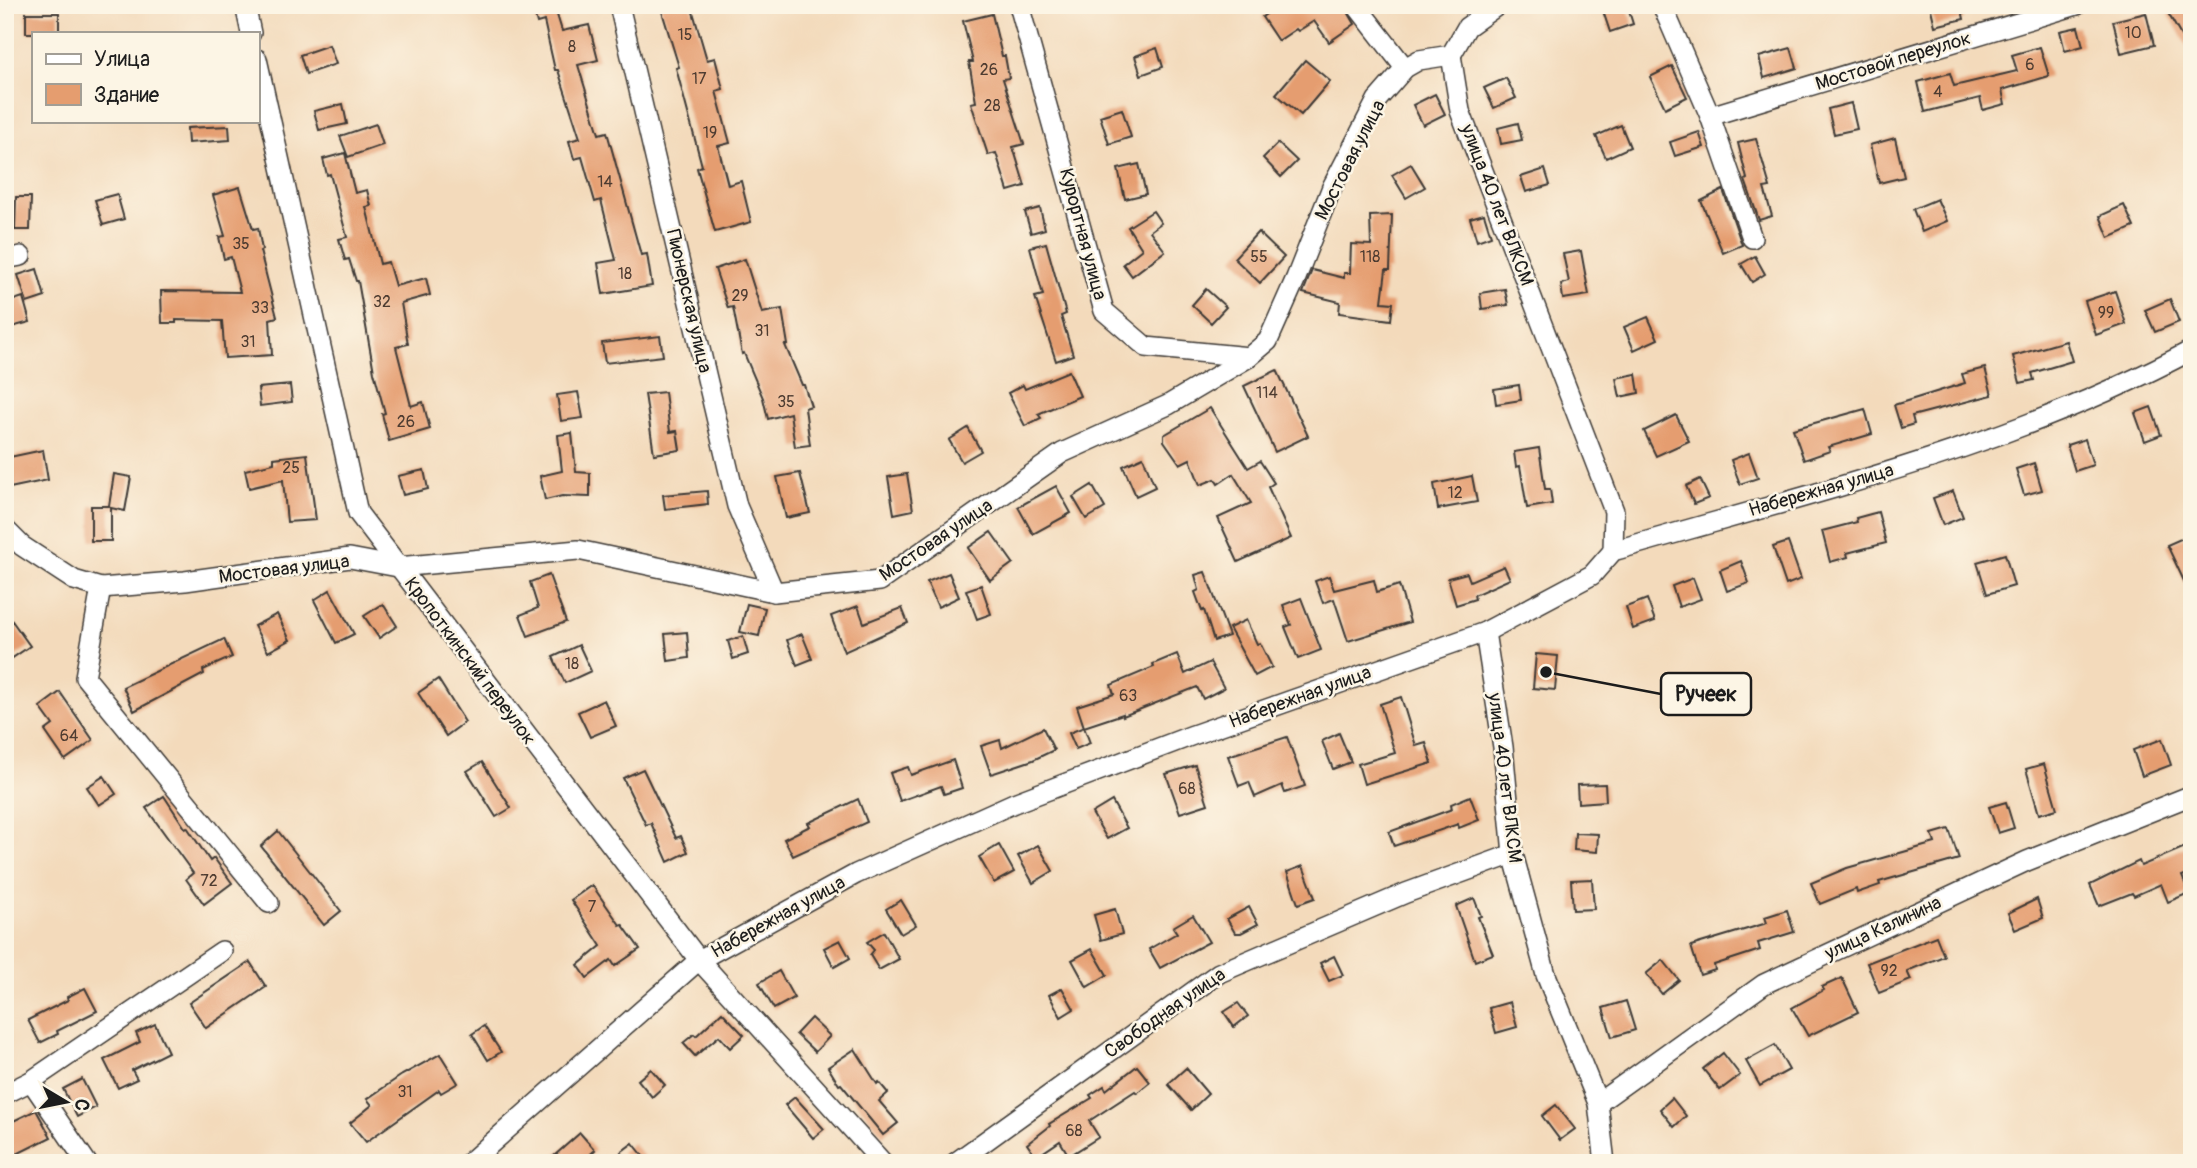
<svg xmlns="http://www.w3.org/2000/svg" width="2197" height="1168" font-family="Pangolin,sans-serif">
  <rect width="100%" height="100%" fill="#fcf5e5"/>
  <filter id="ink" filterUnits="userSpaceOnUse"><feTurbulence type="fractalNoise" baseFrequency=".0143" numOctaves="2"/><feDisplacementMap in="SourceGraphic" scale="14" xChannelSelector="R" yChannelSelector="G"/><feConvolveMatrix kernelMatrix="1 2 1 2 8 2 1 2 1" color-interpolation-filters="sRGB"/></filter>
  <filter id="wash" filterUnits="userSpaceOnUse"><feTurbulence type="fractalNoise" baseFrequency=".00686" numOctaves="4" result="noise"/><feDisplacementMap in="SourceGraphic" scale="28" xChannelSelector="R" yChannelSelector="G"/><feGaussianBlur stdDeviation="1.57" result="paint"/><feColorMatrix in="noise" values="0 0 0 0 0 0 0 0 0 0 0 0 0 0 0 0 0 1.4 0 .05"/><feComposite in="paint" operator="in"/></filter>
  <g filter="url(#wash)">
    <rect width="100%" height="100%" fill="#f3dabb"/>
    <g id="blocks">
      <!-- building -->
      <g fill="#e59d6f">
        <polygon points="532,5 554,5 562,31 589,25 598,60 578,65 599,134 607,132 641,255 647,254 652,286 603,294 598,263 616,260 601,200 595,202 582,157 574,159 569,141 580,138 558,70 555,70 544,21 537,23"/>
        <polygon points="660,5 691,5 707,60 715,58 723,89 716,91 730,143 718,146 728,185 741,181 751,222 715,232 697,168 702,166 676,68 679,67"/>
        <polygon points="1279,5 1344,5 1355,24 1329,42 1314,21 1298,31 1296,29 1278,41 1262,17"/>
        <polygon points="1601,5 1627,5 1633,24 1610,32"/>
        <polygon points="1930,5 1961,5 1964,19 1935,26"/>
        <polygon points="2181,5 2192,5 2192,55 2168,13"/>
        <rect x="26" y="13" width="33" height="20"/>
        <polygon points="2146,13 2154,45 2121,53 2113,21"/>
        <polygon points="992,14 1002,56 1005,56 1009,78 1003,79 1024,144 1013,147 1025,186 1008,191 996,153 988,155 971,103 976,102 969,62 973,62 963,21"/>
        <polygon points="2078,27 2083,46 2065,51 2060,31"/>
        <polygon points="329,45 336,64 306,74 300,55"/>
        <polygon points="2040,47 2049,76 2002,90 2005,104 1983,110 1980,98 1925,112 1918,82 1950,73 1954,86 2017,71 2012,55"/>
        <polygon points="1157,48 1163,67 1141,75 1135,56"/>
        <polygon points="1791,48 1797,68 1764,78 1759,57"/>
        <polygon points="1305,60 1330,81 1301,115 1276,94"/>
        <polygon points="1672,66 1687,97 1665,108 1650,77"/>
        <polygon points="1506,78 1516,98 1494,108 1484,88"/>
        <polygon points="1435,94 1445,114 1423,125 1413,105"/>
        <polygon points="1851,103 1857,129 1834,134 1828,109"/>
        <polygon points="343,104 347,124 319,130 314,111"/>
        <polygon points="1122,109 1131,137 1109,144 1100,116"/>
        <polygon points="1518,123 1522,140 1501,144 1498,128"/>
        <polygon points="376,124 383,145 348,157 340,136"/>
        <polygon points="1621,125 1630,147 1606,158 1596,136"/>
        <polygon points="229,126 230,140 188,143 187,128"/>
        <polygon points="1699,132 1704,147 1675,156 1670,142"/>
        <polygon points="1895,138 1904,177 1879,183 1870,145"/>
        <polygon points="1756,139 1770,187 1764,188 1772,216 1759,220 1745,180 1747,179 1738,143"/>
        <polygon points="1278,143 1297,161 1281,177 1263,158"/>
        <polygon points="345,153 355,193 367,190 371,206 366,207 380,264 388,262 395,286 426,278 430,295 401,303 408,344 396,347 411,406 423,402 430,429 389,441 382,414 385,413 374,372 358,281 356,281 349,259 345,260 339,239 347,237 330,174 327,175 323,159"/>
        <polygon points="1139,164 1146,194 1125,199 1118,169"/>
        <polygon points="1411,164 1425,187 1406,198 1392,175"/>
        <polygon points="1545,169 1550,185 1526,192 1521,177"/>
        <polygon points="240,187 253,229 258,228 262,250 260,251 277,317 270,319 272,355 225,358 222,321 176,320 176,323 162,323 161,291 240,292 231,257 224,259 219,237 225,236 213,195"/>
        <polygon points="1723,190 1742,245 1723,253 1701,201"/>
        <polygon points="117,194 124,219 103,225 95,200"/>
        <polygon points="16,197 31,197 30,230 15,230"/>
        <polygon points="1937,199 1947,221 1922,232 1913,209"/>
        <polygon points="2124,205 2134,227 2109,238 2100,216"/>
        <polygon points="1040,208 1045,229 1031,233 1025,212"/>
        <polygon points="1153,211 1161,223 1150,231 1165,251 1132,276 1123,264 1142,249 1128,227"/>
        <polygon points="1484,214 1491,236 1477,241 1470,218"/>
        <polygon points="1392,215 1390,270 1386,270 1382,302 1393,303 1391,320 1339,313 1340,302 1303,293 1312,270 1344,278 1344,273 1350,273 1351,244 1371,245 1370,216"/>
        <polygon points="1258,232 1284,257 1260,283 1234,258"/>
        <polygon points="1046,243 1066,314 1061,316 1073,355 1056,361 1035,297 1043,295 1030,247"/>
        <polygon points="1581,251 1589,295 1563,299 1561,284 1569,282 1563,254"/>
        <polygon points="1755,256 1765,274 1752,282 1741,264"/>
        <polygon points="745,259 762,313 782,309 788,345 785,345 802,385 804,385 811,406 805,408 810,445 795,447 790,413 768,419 763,398 744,353 742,354 733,307 728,308 715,269"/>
        <polygon points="37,269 45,297 27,303 18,275"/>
        <polygon points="1206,289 1226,307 1211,323 1192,305"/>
        <polygon points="1505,289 1508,305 1482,309 1480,293"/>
        <polygon points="2115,291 2126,324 2096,335 2085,301"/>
        <polygon points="23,297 30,322 8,328 5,303"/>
        <polygon points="2170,299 2179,322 2155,332 2145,310"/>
        <polygon points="1648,317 1658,339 1634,350 1624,327"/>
        <polygon points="660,336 663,356 605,363 602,343"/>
        <polygon points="2066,341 2072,361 2032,373 2034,380 2020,383 2013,356"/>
        <polygon points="1985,368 1992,395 1912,416 1914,424 1901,428 1894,405 1965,383 1962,374"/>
        <polygon points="1277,370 1308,436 1275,452 1244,386"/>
        <polygon points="1069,371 1080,396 1038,414 1041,418 1025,426 1008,393 1023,385 1025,389"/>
        <polygon points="1636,374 1639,393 1620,397 1616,378"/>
        <polygon points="290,385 292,402 260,406 258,388"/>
        <polygon points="1519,385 1521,400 1496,404 1494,389"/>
        <polygon points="578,392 583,418 561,421 557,395"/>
        <polygon points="665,392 670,432 677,431 680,450 654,454 645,394"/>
        <polygon points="2151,407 2161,435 2145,441 2135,413"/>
        <polygon points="1210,408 1248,468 1260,461 1274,483 1268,487 1291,538 1238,562 1218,518 1251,503 1233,474 1218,484 1215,479 1200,485 1190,459 1180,464 1164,441 1164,435"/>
        <polygon points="1865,409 1872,434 1828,447 1830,451 1804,460 1793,429"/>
        <polygon points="1676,415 1689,441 1656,456 1644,431"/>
        <polygon points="968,428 981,451 962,462 949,440"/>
        <polygon points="572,433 576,472 590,473 590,497 562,496 545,500 540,476 562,471 558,435"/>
        <polygon points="2085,439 2093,465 2075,471 2067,445"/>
        <polygon points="1539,448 1545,489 1550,489 1552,504 1527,508 1520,466 1516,467 1514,452"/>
        <polygon points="43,450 48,480 5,489 5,458"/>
        <polygon points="1749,453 1758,478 1740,484 1731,460"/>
        <polygon points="307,454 316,520 287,522 283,480 249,488 245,470 274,463 274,458"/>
        <polygon points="1143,457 1155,487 1136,496 1123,466"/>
        <polygon points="2034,463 2042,490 2024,495 2016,469"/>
        <polygon points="424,470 428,489 403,495 398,476"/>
        <polygon points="800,473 810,513 786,518 777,477"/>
        <polygon points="114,474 131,477 125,511 111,508 111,541 91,541 91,506 109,506"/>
        <polygon points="907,474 913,510 894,514 888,477"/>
        <polygon points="1472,476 1477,502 1438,509 1434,484"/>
        <polygon points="1700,479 1709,498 1694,504 1686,486"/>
        <polygon points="1092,485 1105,508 1086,519 1073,497"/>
        <polygon points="1056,486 1071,513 1033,534 1018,507"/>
        <polygon points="707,491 708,504 665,509 663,495"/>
        <polygon points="1953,491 1963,517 1943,525 1933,498"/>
        <polygon points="1878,512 1886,543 1847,553 1848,557 1830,562 1822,531 1857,522 1856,518"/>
        <polygon points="991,532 1013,563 990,580 968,548"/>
        <polygon points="2192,534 2192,598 2167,545"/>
        <polygon points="1788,542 1801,579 1786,585 1773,547"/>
        <polygon points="2005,554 2014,586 1987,594 1977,562"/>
        <polygon points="1741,561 1749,583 1727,591 1720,570"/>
        <polygon points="1504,566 1510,579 1474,595 1475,599 1456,605 1448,578 1467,573 1470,581"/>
        <polygon points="1205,572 1229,636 1214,641 1204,610 1202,611 1195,592 1199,590 1195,575"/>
        <polygon points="949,573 959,597 938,607 927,582"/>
        <polygon points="549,575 566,622 528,636 520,615 538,608 530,582"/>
        <polygon points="1329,576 1334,590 1374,580 1377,592 1399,585 1410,622 1348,641 1334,599 1323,603 1315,581"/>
        <polygon points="1693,578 1701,599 1679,607 1672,586"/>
        <polygon points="981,585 991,614 977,619 966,590"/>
        <polygon points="330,590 354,634 336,643 314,600"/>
        <polygon points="1301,598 1321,650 1298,659 1285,627 1291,625 1283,605"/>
        <polygon points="1647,599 1655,621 1633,629 1626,607"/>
        <polygon points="383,604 397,626 379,638 364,616"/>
        <polygon points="747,604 765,608 759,636 740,632"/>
        <polygon points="858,606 864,623 902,608 908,623 844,652 831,616"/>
        <polygon points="5,611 30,646 5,663"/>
        <polygon points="277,614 290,640 268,652 254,626"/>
        <polygon points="1246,620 1257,644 1260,643 1272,667 1255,676 1229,628"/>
        <polygon points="687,632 689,658 668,661 665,634"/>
        <polygon points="802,634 812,659 797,665 787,640"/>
        <polygon points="743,636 748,654 733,659 728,641"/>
        <polygon points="224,639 232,657 203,670 204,674 134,711 123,687"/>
        <polygon points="579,645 591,671 565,683 553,657"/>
        <polygon points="1177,654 1185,674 1210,662 1224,688 1203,699 1197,687 1123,716 1123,714 1084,727 1077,706 1114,694 1111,685 1154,667 1153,664"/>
        <polygon points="1536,654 1558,656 1555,690 1533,688"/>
        <polygon points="438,679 465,722 446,736 418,693"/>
        <polygon points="60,692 93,740 65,760 45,731 53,725 40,707"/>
        <polygon points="1401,697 1416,746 1426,743 1432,763 1364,784 1358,764 1395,753 1380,704"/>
        <polygon points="604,700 616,726 590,737 578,712"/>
        <polygon points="1084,727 1090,743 1076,749 1069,733"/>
        <polygon points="1043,728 1054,750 1033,760 991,774 981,746 1000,740 1002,748"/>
        <polygon points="1339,733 1351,762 1333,769 1322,741"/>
        <polygon points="1287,737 1305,786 1285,793 1282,785 1255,797 1249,782 1239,786 1228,756"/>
        <polygon points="2162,739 2171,765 2142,776 2133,750"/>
        <polygon points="953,760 962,788 944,794 941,786 900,801 890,773 908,767 911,775"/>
        <polygon points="482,762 511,808 496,817 467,771"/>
        <polygon points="2044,764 2057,809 2039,814 2026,769"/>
        <polygon points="1195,765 1208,804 1180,813 1166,774"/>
        <polygon points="643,769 676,838 681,836 688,852 668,862 651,823 646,825 623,778"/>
        <polygon points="104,776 116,794 99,805 87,787"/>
        <polygon points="1605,784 1606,801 1578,803 1577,785"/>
        <polygon points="164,796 185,828 187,827 210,861 214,858 232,883 204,904 186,879 193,873 146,808"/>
        <polygon points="1470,796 1479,820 1459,828 1458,824 1394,846 1389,832 1452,809 1451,804"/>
        <polygon points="858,799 867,822 793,856 784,839 810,826 808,823"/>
        <polygon points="1112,801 1127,828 1107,839 1092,813"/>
        <polygon points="2006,802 2014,828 1998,833 1989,807"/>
        <polygon points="1949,829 1959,859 1879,882 1880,885 1857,893 1856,889 1820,904 1811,883 1847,868 1935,843 1932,834"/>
        <polygon points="278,831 341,911 324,925 261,846"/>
        <polygon points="1575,833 1598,834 1597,852 1574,850"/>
        <polygon points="2192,844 2192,872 2182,876 2189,893 2168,902 2161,884 2134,896 2132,893 2099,906 2090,885 2139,861 2141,866"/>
        <polygon points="999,845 1014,872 994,883 979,857"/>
        <polygon points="1038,845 1053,871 1033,883 1018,856"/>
        <polygon points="1303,866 1315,898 1298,904 1287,872"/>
        <polygon points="1592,879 1594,909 1573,910 1571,880"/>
        <polygon points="592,885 620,925 622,924 640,949 615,966 611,960 587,978 578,965 601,946 571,900"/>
        <polygon points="1474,898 1481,916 1478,917 1493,954 1475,961 1456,906"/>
        <polygon points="2037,899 2043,918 2015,930 2008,913"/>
        <polygon points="901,900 916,925 901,934 886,909"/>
        <polygon points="1249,907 1258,924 1241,933 1235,933 1227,919"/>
        <polygon points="1115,909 1122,934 1101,940 1094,915"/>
        <polygon points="1787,910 1794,932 1758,943 1760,950 1714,965 1715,970 1700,975 1691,946 1767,923 1765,917"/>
        <polygon points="1193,915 1209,942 1160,968 1149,949 1177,933 1173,927"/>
        <polygon points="884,932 899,959 879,970 870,955 874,950 867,942"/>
        <polygon points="1936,936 1944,956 1907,971 1911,980 1879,993 1867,963"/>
        <polygon points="840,940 850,958 834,967 824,948"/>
        <polygon points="1092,949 1107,975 1087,987 1072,960"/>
        <polygon points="1334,956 1343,975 1329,981 1320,963"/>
        <polygon points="1663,960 1679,980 1662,994 1646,974"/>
        <polygon points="250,962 266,987 206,1028 189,1003"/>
        <polygon points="779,971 794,998 774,1009 759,983"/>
        <polygon points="1842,978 1858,1012 1808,1036 1792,1008 1824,990 1822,987"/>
        <polygon points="85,988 97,1011 57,1031 58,1034 40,1043 28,1020 68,1000 67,997"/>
        <polygon points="1062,988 1074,1009 1061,1017 1049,995"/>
        <polygon points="1626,1001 1635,1030 1612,1037 1603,1008"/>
        <polygon points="1510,1002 1517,1027 1496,1033 1489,1008"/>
        <polygon points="1238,1003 1248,1016 1234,1027 1224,1012"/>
        <polygon points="722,1012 744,1035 730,1048 719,1036 695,1056 683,1043 694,1034 696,1036"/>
        <polygon points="811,1018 830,1036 815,1052 796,1034"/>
        <polygon points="155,1024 168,1052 132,1070 137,1079 118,1088 104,1060 140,1042 136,1033"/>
        <polygon points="484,1026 501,1052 488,1060 472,1034"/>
        <polygon points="1775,1045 1789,1070 1760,1086 1746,1061"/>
        <polygon points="855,1049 877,1084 879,1082 888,1093 879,1101 898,1123 883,1135 841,1084 839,1085 828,1067"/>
        <polygon points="1723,1053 1740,1075 1720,1090 1703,1069"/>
        <polygon points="440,1054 458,1083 441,1093 439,1090 366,1142 350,1123 372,1105 367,1099 402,1075"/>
        <polygon points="1137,1066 1150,1082 1137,1093 1135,1091 1089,1121 1099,1137 1069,1156 1060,1141 1036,1157 1027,1144 1050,1126 1049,1124 1092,1098 1090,1095 1104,1086 1106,1090"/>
        <polygon points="1186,1068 1208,1094 1191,1110 1168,1084"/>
        <polygon points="651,1069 665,1085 652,1097 638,1080"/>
        <polygon points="82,1079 96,1107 77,1117 63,1089"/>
        <polygon points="795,1097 824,1129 813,1138 785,1105"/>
        <polygon points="1672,1098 1686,1116 1674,1127 1660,1109"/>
        <polygon points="1556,1105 1575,1129 1560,1140 1542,1116"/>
        <polygon points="36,1110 51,1137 5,1160 5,1125"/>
        <polygon points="580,1133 595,1150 581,1163 546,1163"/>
        <polygon points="633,1143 649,1163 630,1163 621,1152"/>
      </g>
    </g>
  </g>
  <g filter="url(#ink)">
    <use href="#blocks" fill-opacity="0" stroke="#3c3834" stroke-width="2"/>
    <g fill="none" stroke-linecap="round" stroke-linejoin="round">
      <defs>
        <g id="minor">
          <polyline points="245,5 251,33"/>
          <polyline points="619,5 737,506 774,592"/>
          <polyline points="1019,5 1104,311 1146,347 1249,357"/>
          <polyline points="1356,5 1405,68"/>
          <polyline points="1662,5 1710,116 1752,238"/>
          <polyline points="1451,55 1460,111 1614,511 1613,551"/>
          <polyline points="1451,55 1467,27 1498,5"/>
          <polyline points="257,59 358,513 699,960 883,1163"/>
          <polyline points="1710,116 2077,5"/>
          <polyline points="5,259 21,256"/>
          <polyline points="5,529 22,546 74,580 101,588 185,581 350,558 398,567 578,550 774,592 880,581 1062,453 1168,405 1249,357 1268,341 1296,278 1332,187 1377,100 1405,68 1419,60 1451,55"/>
          <polyline points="101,588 85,677 269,903"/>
          <polyline points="1485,632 1503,747 1513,854 1546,975 1598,1103 1605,1163"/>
          <polyline points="31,1081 87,1163"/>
          <polyline points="5,1094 31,1081 222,951"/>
          <polyline points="1598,1103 1764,984 2027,861 2192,795"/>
          <path d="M469 1163 699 960 856 874 1014 803 1193 735 1485 632 1592 575 1613 551C1809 494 2011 447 2192 350"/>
          <polyline points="955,1163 1219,973 1406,893 1513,854"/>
        </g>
      </defs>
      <!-- minor casing -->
      <use href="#minor" stroke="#3c3834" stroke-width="22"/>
      <!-- minor -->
      <use href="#minor" stroke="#fff" stroke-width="19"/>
    </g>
  </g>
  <g text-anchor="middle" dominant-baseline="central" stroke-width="5" stroke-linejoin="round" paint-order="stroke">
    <!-- number labels -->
    <g font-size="16" fill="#4e3c31">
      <text x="2133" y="33">10</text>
      <text x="685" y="35">15</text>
      <text x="572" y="47">8</text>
      <text x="2030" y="65">6</text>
      <text x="989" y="70">26</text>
      <text x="699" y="79">17</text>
      <text x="1938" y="92">4</text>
      <text x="992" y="106">28</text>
      <text x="710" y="133">19</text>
      <text x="605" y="182">14</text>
      <text x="241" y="244">35</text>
      <text x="1259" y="257">55</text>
      <text x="1370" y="257">118</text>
      <text x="625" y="274">18</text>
      <text x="740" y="296">29</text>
      <text x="382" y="302">32</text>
      <text x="260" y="308">33</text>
      <text x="2106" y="313">99</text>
      <text x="762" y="331">31</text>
      <text x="248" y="342">31</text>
      <text x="1267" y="393">114</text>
      <text x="786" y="402">35</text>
      <text x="406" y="422">26</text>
      <text x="291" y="468">25</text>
      <text x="1455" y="493">12</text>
      <text x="572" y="664">18</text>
      <text x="1128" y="696">63</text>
      <text x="69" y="736">64</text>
      <text x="1187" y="789">68</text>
      <text x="209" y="881">72</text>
      <text x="592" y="907">7</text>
      <text x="1889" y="971">92</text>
      <text x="405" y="1092">31</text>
      <text x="1074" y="1131">68</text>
    </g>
    <!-- street labels -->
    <g font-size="19" fill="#1c1c1c" stroke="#fcf5e5">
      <text transform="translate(1893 61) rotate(-17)">Мостовой переулок</text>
      <text transform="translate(1350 160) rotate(-63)">Мостовая улица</text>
      <text transform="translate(1497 205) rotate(69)">улица 40 лет ВЛКСМ</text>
      <text transform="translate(1083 234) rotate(75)">Курортная улица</text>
      <text transform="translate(689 301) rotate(77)">Пионерская улица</text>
      <text transform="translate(1821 490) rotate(-16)">Набережная улица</text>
      <text transform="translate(936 540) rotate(-34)">Мостовая улица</text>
      <text transform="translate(284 569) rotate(-7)">Мостовая улица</text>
      <text transform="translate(470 661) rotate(53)">Кропоткинский переулок</text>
      <text transform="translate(1300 697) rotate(-20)">Набережная улица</text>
      <text transform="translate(1505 778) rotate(83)">улица 40 лет ВЛКСМ</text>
      <text transform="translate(778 917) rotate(-29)">Набережная улица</text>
      <text transform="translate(1883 928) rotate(-25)">улица Калинина</text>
      <text transform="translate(1165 1013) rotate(-35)">Свободная улица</text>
    </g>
  </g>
  <!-- callouts -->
  <path fill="none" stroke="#1c1c1c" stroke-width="2.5" d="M1546 672L1661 694"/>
  <circle fill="#1c1c1c" stroke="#fcf5e5" stroke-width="2.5" cx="1546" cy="672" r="7"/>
  <rect fill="#fcf5e5" stroke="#1c1c1c" stroke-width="2.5" x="1661" y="673" width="90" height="42" rx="7"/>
  <g font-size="21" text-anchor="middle" font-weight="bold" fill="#1c1c1c">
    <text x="1706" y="701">Ручеек</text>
  </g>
  <!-- margin -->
  <rect width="2197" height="1168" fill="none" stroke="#fcf5e5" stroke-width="28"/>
  <!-- legend -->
  <rect x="32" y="32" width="228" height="91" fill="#fcf5e5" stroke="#a29e95" stroke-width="2"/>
  <rect x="46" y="54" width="35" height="10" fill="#ffffff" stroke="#a29e95" stroke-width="2"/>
  <text x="94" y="66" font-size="21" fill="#1c1c1c">Улица</text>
  <rect x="46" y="84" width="35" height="21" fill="#e59d6f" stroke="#a29e95" stroke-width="2"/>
  <text x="94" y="102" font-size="21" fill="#1c1c1c">Здание</text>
  <!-- north arrow -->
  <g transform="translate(66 1102) rotate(100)" stroke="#fcf5e5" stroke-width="5" paint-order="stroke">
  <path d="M0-5L12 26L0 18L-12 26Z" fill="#1c1c1c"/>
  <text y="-10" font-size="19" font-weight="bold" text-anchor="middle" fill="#1c1c1c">С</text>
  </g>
</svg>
